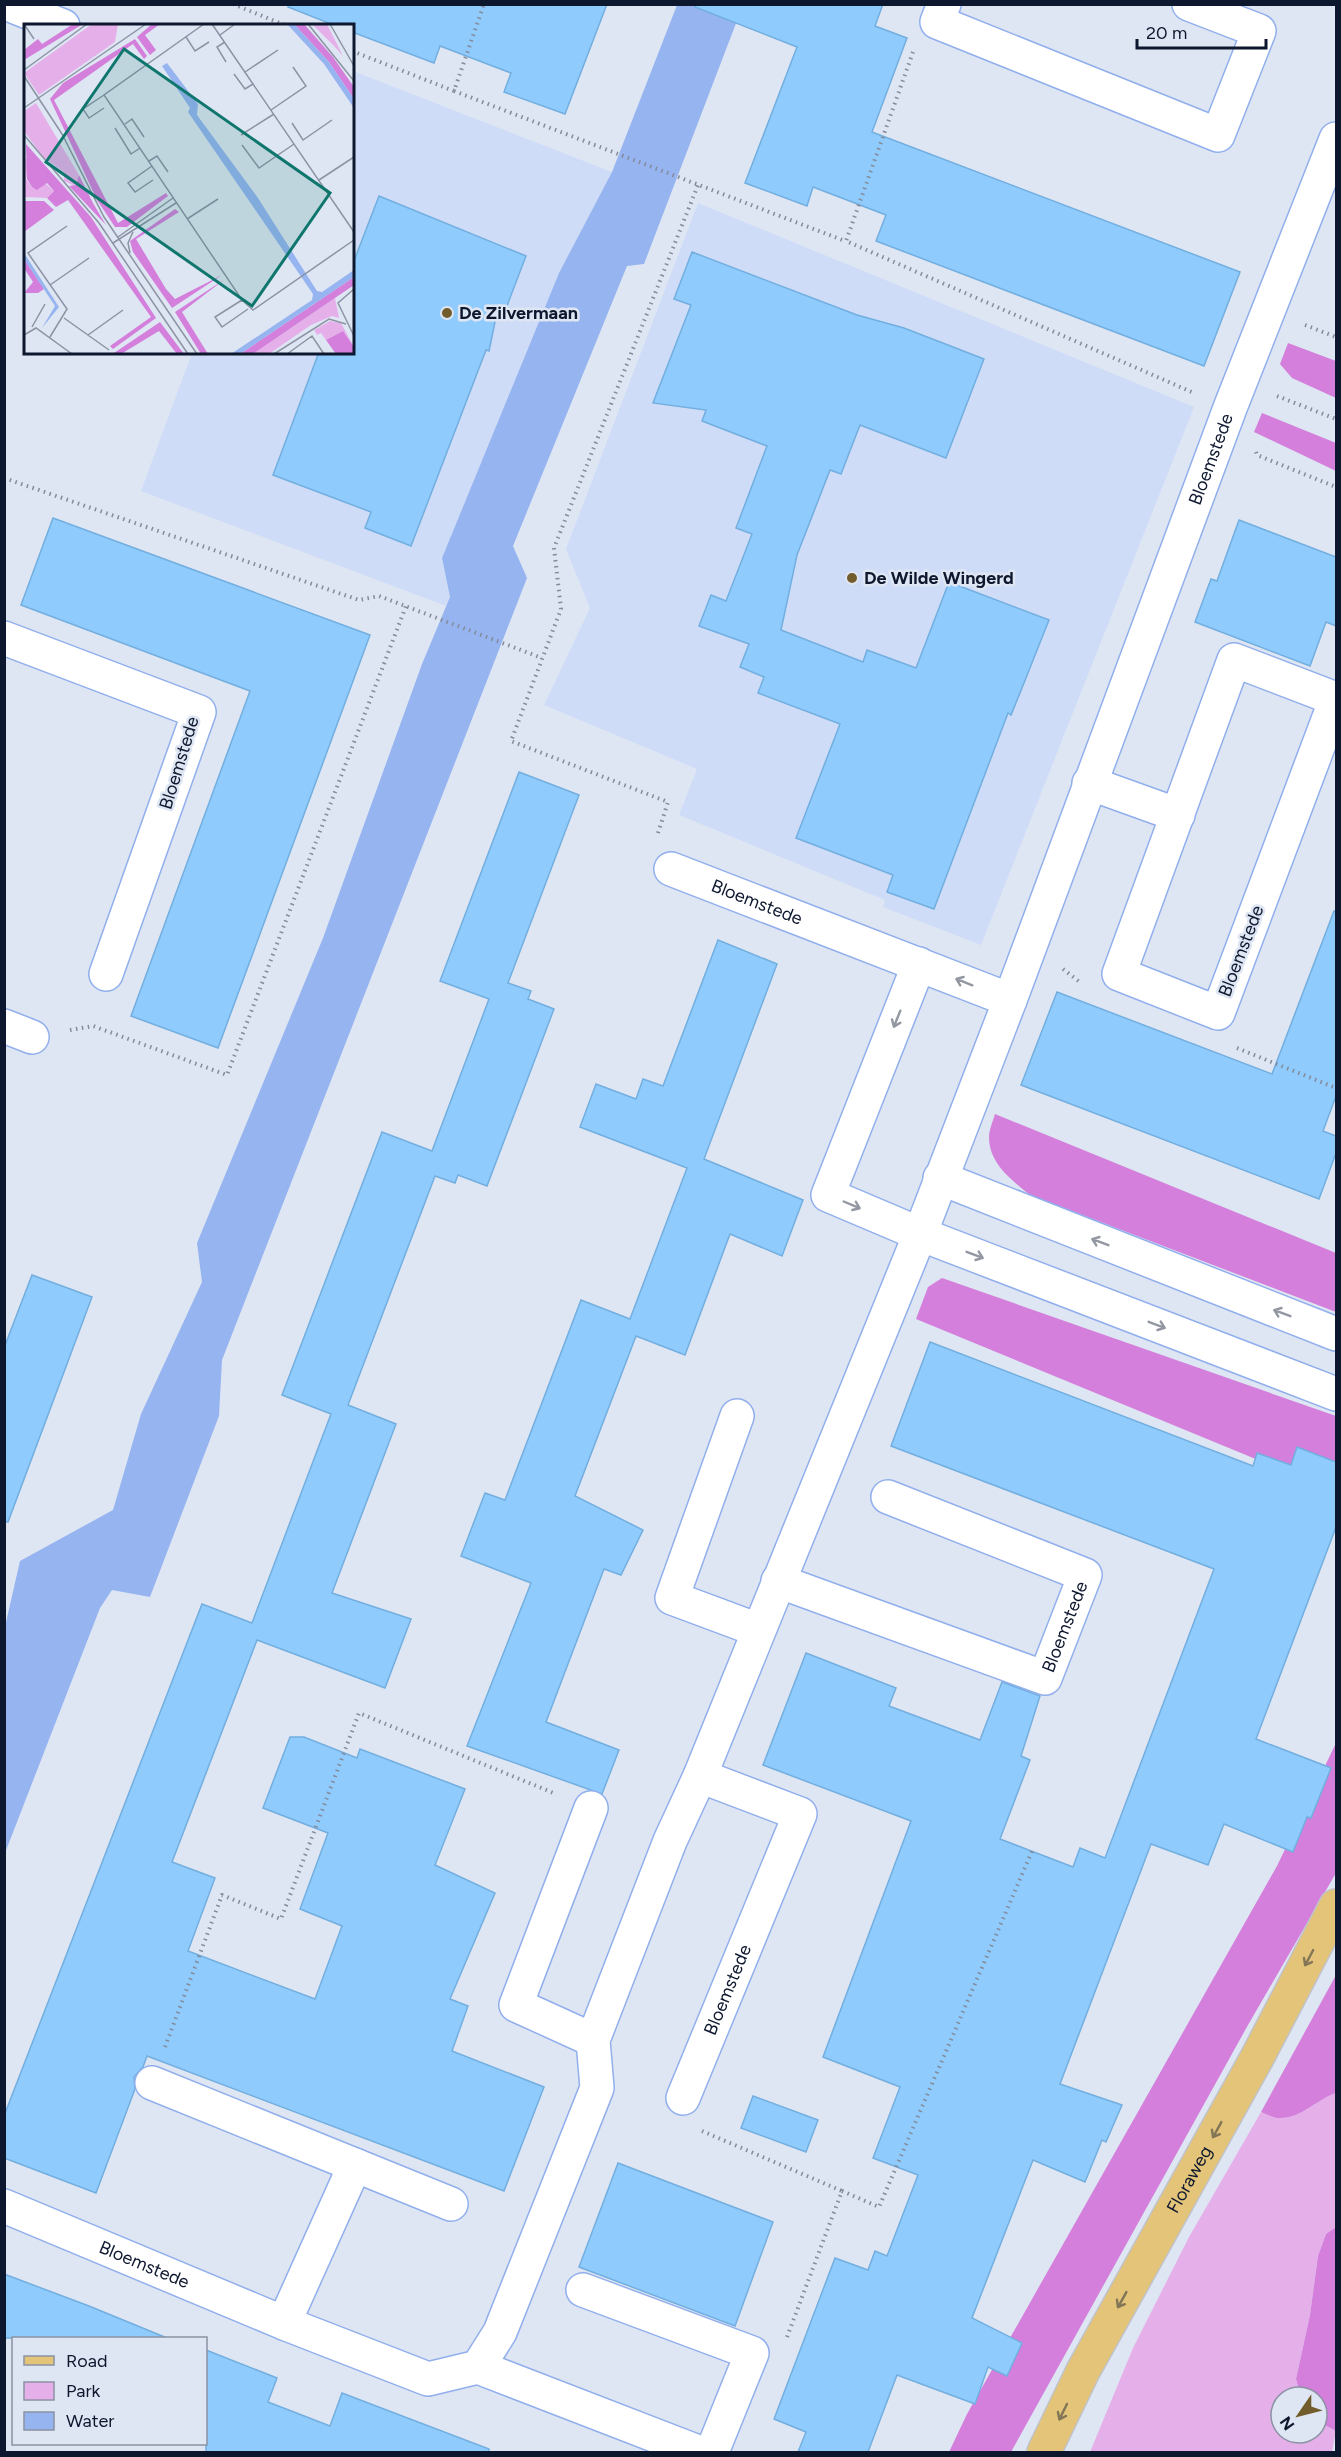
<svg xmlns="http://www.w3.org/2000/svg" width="1341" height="2457" font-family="Figtree,sans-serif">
  <rect width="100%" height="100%" fill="#dfe6f3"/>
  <!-- built -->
  <g fill="#cedcf8">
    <polygon points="353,71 612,172 559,273 442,558 450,597 446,606 141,491 192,353 352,352"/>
    <polygon points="698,203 1194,407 981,945 883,907 885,900 679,815 697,769 544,705 590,608 566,549"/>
  </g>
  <!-- green -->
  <path fill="#e5b0ea" d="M1336 2093V2227L1326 2234 1318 2256 1310 2315 1296 2379 1301 2397H1281V2433H1317V2421L1336 2431 1332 2452H1090L1133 2348 1189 2237 1261 2112C1266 2114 1273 2118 1279 2118 1301 2119 1317 2099 1336 2093Z"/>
  <!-- forest -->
  <g fill="#d37fdb">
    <polygon points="1288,343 1336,361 1336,398 1292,378 1280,364"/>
    <polygon points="1262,413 1336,443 1336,471 1254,432"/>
    <path d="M995 1114 1336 1253V1312L1030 1195C1012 1180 989 1164 989 1137 989 1130 993 1121 995 1114Z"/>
    <polygon points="942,1278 1336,1416 1336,1492 916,1319 928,1287"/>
    <polygon points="1336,1743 1336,1873 1248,2025 1011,2452 949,2452 967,2414 1277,1866"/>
    <path d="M1336 1975V2093C1317 2099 1301 2119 1279 2118 1273 2118 1266 2114 1261 2112Z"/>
    <polygon points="1336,2227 1336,2431 1317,2421 1317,2397 1301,2397 1296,2379 1310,2315 1318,2256 1326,2234"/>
  </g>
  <!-- water -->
  <polygon fill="#95b4f0" points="677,5 743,5 644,264 627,266 513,546 527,578 222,1360 219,1416 150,1597 112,1590 100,1608 5,1853 4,1631 20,1561 113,1510 141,1414 202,1282 197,1243 323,938 422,664 450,597 442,558 559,273 612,172"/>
  <!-- building -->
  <g fill="#8fccfd" stroke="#72aedf" stroke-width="1.5">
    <polygon points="288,4 607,4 565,114 504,92 511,73 440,46 434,63 352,32 352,26 336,26 288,7"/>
    <polygon points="695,4 883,4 875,26 907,38 872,132 1240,272 1204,366 876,241 886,215 813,187 807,206 745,183 797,47 695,7"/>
    <polygon points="379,196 526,256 502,319 496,317 489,351 486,350 411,546 365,528 371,512 273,475 319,352 352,352 352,266"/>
    <polygon points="692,252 857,315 904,328 984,359 946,458 860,425 841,474 830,470 797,555 781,630 863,662 867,650 916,668 949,582 1049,620 1022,688 1011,715 1008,713 934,909 887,892 893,875 796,838 840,724 758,693 764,677 740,667 749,644 699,626 711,595 726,601 752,534 736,528 767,446 702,421 706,410 653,403 691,305 674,299"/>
    <polygon points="53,518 370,635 218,1048 131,1016 250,691 21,605"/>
    <polygon points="1239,520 1336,557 1336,626 1326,622 1310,666 1195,622 1211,579 1217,581"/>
    <polygon points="519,772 579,795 508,983 531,991 528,999 554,1009 487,1186 458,1175 455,1183 435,1176 348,1405 396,1424 332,1593 411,1619 385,1688 257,1640 172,1862 215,1878 188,1951 315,1999 342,1926 300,1909 328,1833 263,1808 290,1737 304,1737 357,1758 360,1749 465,1789 435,1865 495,1893 450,1999 468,2006 452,2051 544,2087 504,2191 147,2056 143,2067 134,2077 135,2089 96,2193 4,2158 4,2116 202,1604 252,1623 331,1414 282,1395 382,1132 432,1151 489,999 440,981"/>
    <polygon points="1334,911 1336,912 1336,1096 1323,1131 1336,1136 1336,1153 1319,1199 1021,1085 1057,992 1272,1074"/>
    <polygon points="718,940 777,964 704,1159 803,1200 782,1256 730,1234 685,1355 636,1336 575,1496 643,1530 621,1575 604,1569 546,1722 619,1750 602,1794 467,1746 531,1583 461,1556 485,1493 505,1500 581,1300 630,1319 687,1168 580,1127 596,1084 636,1099 643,1079 663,1086"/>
    <polygon points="32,1275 92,1297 8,1522 4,1521 4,1348"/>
    <polygon points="930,1342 1253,1466 1257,1453 1291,1465 1297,1447 1336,1462 1336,1527 1256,1739 1331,1768 1311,1818 1307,1817 1293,1852 1224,1824 1208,1865 1151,1844 1060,2084 1122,2105 1106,2142 1102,2140 1085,2182 1033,2160 972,2318 1022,2343 1007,2376 988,2367 975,2404 897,2375 868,2452 798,2452 806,2432 774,2419 835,2258 868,2270 875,2251 887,2256 918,2175 873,2158 900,2087 823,2057 911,1821 763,1765 806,1653 896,1688 889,1706 980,1740 1002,1682 1040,1696 1021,1756 1030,1760 1000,1839 1073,1867 1080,1848 1105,1858 1214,1569 891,1446"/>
    <polygon points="753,2096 818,2120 806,2152 741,2128"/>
    <polygon points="618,2163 773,2222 735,2326 579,2267"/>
    <polygon points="4,2274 89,2306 167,2338 4,2338"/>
    <polygon points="206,2350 277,2378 268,2402 330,2426 342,2393 489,2449 489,2452 206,2452"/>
  </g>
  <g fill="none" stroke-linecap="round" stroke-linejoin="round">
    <defs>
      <g id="minor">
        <polyline points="944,4 937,22 1218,135 1259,31 1189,4"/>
        <polyline points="15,7 63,26"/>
        <polyline points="4,638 199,712 106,974"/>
        <polyline points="1336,699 1218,1013 1119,974 1234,660 1336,699"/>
        <polyline points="1089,783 1178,815"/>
        <path id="s1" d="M671 869 1010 1000"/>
        <polyline points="919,964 828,1195 920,1234 1336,1394"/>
        <polyline points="4,1026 32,1037"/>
        <polyline points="940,1178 1336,1334"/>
        <polyline points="737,1416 672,1598 758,1630"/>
        <path id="s2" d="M778 1581 1045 1678 1085 1575 888 1497"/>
        <polyline points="591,1808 516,2005 593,2040"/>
        <polyline points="152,2083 451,2204"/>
        <path id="s3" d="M683 2098 800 1814 700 1776"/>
        <path id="s4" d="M4 2206 284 2323 428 2379 478 2367 500 2332 597 2088 593 2040 670 1841 700 1776 920 1234 1010 1000 1230 408 1336 139"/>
        <polyline points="583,2290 752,2353 712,2452"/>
        <polyline points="284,2323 355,2165"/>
        <polyline points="478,2367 698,2452"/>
      </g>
      <g id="major">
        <path id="s5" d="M1044 2452 1083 2371 1258 2056 1336 1906"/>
      </g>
    </defs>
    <!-- minor casing -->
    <use href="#minor" stroke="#91afec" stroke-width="36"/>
    <!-- major casing -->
    <use href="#major" stroke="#c0c3c9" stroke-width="36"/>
    <!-- path -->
    <g stroke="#838b9c" stroke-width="4" stroke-dasharray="1.5 4.5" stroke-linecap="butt">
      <polyline points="233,4 287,26"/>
      <polyline points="352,51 454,91 484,4"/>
      <polyline points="913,52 846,241 1194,393"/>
      <polyline points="454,91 845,241"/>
      <polyline points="1305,325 1336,337"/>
      <polyline points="1277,396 1336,419"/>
      <polyline points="1256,452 1257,455 1336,487"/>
      <polyline points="4,478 359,600 379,596 542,658"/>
      <polyline points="658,833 668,802 511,741 561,609 554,548 698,185"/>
      <polyline points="1063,969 1081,983"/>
      <polyline points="70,1030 93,1026 227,1075 406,606"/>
      <polyline points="1237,1048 1336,1088"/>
      <polyline points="165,2047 222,1895 281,1919 359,1713 556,1794"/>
      <polyline points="702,2131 842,2191"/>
      <polyline points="787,2337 842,2191 879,2207 1033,1849"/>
    </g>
    <!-- minor -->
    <use href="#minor" stroke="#fff" stroke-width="33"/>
    <!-- major -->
    <use href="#major" stroke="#e3c479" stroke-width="33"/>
  </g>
  <!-- one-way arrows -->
  <defs><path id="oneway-shaft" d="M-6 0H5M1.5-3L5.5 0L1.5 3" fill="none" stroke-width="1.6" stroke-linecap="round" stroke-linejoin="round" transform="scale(1.5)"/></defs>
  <g stroke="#9297a1">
    <use href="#oneway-shaft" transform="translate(964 982) rotate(-158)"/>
    <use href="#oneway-shaft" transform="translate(897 1019) rotate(112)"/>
    <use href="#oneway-shaft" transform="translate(852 1205) rotate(23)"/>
    <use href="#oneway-shaft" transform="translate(1100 1242) rotate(-159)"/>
    <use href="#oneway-shaft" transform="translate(975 1255) rotate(21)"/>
    <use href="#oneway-shaft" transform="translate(1282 1313) rotate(-159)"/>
    <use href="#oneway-shaft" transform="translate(1157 1325) rotate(21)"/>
  </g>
  <g stroke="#837657">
    <use href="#oneway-shaft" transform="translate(1309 1958) rotate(118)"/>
    <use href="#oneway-shaft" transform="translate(1217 2130) rotate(119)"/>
    <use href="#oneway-shaft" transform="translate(1122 2300) rotate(119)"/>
    <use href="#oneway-shaft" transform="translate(1063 2412) rotate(116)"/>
  </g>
  <!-- markers -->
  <g fill="#735c2c" stroke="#dfe6f3" stroke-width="2">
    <circle cx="447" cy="313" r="6"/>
    <circle cx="852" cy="578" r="6"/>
  </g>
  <g text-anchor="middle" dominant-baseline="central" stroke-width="5" stroke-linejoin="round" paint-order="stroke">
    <!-- poi labels -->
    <g font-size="18" font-weight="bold" fill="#0d172e" stroke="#dfe6f3" text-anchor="start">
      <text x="459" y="313">De Zilvermaan</text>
      <text x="864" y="578">De Wilde Wingerd</text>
    </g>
    <!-- street labels -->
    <g font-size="18" fill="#0d172e" stroke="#dfe6f3">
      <text stroke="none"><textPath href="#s4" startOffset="2559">Bloemstede</textPath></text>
      <text transform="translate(179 763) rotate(-73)">Bloemstede</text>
      <text stroke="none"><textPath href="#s1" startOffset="92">Bloemstede</textPath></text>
      <text transform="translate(1241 951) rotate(-69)">Bloemstede</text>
      <text stroke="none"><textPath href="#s2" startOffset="339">Bloemstede</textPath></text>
      <text stroke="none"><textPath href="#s3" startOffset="117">Bloemstede</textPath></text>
      <text stroke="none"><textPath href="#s5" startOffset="309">Floraweg</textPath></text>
      <text stroke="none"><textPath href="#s4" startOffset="152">Bloemstede</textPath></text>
    </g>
  </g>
  <!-- overview -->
  <g transform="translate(24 24)">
    <rect width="330" height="330" fill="#dfe6f3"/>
    <path d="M68 0H94L91 18 15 71 0 49ZM288 0H303L319 32 310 22ZM12 79 55 151 51 162 40 157V148L19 133 0 107V87ZM0 134 5 136 2 155 8 163 15 165 21 159 30 167 23 174 0 173ZM311 274 315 294 308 292 287 301 245 330H229ZM306 297 317 299 330 323 319 307 302 316 297 309 293 311 290 306Z" fill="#e5b0ea"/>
    <path d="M49 0H59L0 36V26L14 15 18 20ZM128 0H136L121 11 132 26 126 31 113 13ZM270 0H280L309 33 330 63V75L305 38ZM111 15 123 32 120 35 109 20 30 76 94 199 142 169 144 172 103 203H91L73 176 26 75 39 59ZM2 120 67 193 132 294 89 325 86 322 127 293 44 176 32 183 23 174 30 167 23 159 13 166 8 163 3 155ZM55 151 69 179 82 201 45 162 52 161ZM0 177H20L30 186 0 208ZM151 185 155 188 112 215 142 265 151 275 198 251 148 284 109 228 106 217ZM0 235 20 265 14 269H0L9 258 0 244ZM330 253V261L229 330H216ZM201 255 158 288 184 330H177L151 288ZM136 298 160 330H153L135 307 97 330 90 329ZM319 307 330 323V330H312L302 316Z" fill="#d37fdb"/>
    <path d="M263 0H270L305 38 330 75V84L300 40ZM143 39 174 80 173 91 234 174 293 267 298 268 330 246V253L216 330H207L288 276 289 270 164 88 166 84 138 42ZM0 229 35 283 18 304 31 282 0 235Z" fill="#95b4f0"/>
    <path fill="none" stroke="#8b93a4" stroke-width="1.5" d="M0 0 10 15M180 0 80 71 218 276 229 286 330 216M188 0 330 208M284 0 330 57M306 0 330 42M196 11 211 0M162 13 171 27 185 18M201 18 193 23 202 38M0 46 63 0M221 48 254 26M210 50 221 65 229 60M0 52 38 110 80 193 173 330M80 71 59 85 65 94 80 84M0 84 122 0M247 86 282 62 269 43M268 99 279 116 308 96M101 100 108 95 120 113M91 104 107 130 116 124M0 111 75 199 164 330M217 111 250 90M218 121 235 144 270 120M125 137 133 132 144 148M128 142 104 159 111 168 129 156M295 156 330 133M163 195 194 175M94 213 149 174M89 219 152 179M106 229 104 219 109 208M26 261 65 234M330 265 314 279 330 312M218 276 191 293 198 303 224 285M40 294 85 326M8 303 21 280M0 311 12 304 48 330M64 311 99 286M26 313 43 285 4 229 43 202M250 330 305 295 322 300M263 330 288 312 300 330"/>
    <path fill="#0f766e" fill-opacity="0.15" stroke="#0f766e" stroke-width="3" d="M100 25 306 169 228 282 22 138Z"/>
    <rect width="330" height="330" fill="none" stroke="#0d172e" stroke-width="3"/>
  </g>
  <!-- border -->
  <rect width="1341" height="2457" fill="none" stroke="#0d172e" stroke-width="12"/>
  <!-- legend -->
  <rect x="12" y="2337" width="195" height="108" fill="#dfe6f3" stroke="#8b93a4" stroke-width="1.5"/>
  <rect x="24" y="2356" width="30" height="9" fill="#e3c479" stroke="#8b93a4" stroke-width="1.5"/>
  <text x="66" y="2367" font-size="18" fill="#0d172e">Road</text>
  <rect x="24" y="2382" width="30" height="18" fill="#e5b0ea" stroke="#8b93a4" stroke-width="1.5"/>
  <text x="66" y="2397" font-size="18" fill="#0d172e">Park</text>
  <rect x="24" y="2412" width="30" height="18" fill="#95b4f0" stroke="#8b93a4" stroke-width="1.5"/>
  <text x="66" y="2427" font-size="18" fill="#0d172e">Water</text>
  <!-- north arrow -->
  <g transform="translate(1299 2415) rotate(235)"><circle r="28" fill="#dfe6f3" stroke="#8b93a4" stroke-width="1.5"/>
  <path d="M0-4.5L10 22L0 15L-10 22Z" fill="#735c2c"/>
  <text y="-9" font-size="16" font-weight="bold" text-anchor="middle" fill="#0d172e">N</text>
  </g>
  <!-- scale -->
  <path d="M1137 39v9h129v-9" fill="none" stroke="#0d172e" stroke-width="3"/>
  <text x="1146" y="39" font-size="18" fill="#0d172e" stroke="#dfe6f3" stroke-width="4.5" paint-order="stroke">20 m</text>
</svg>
